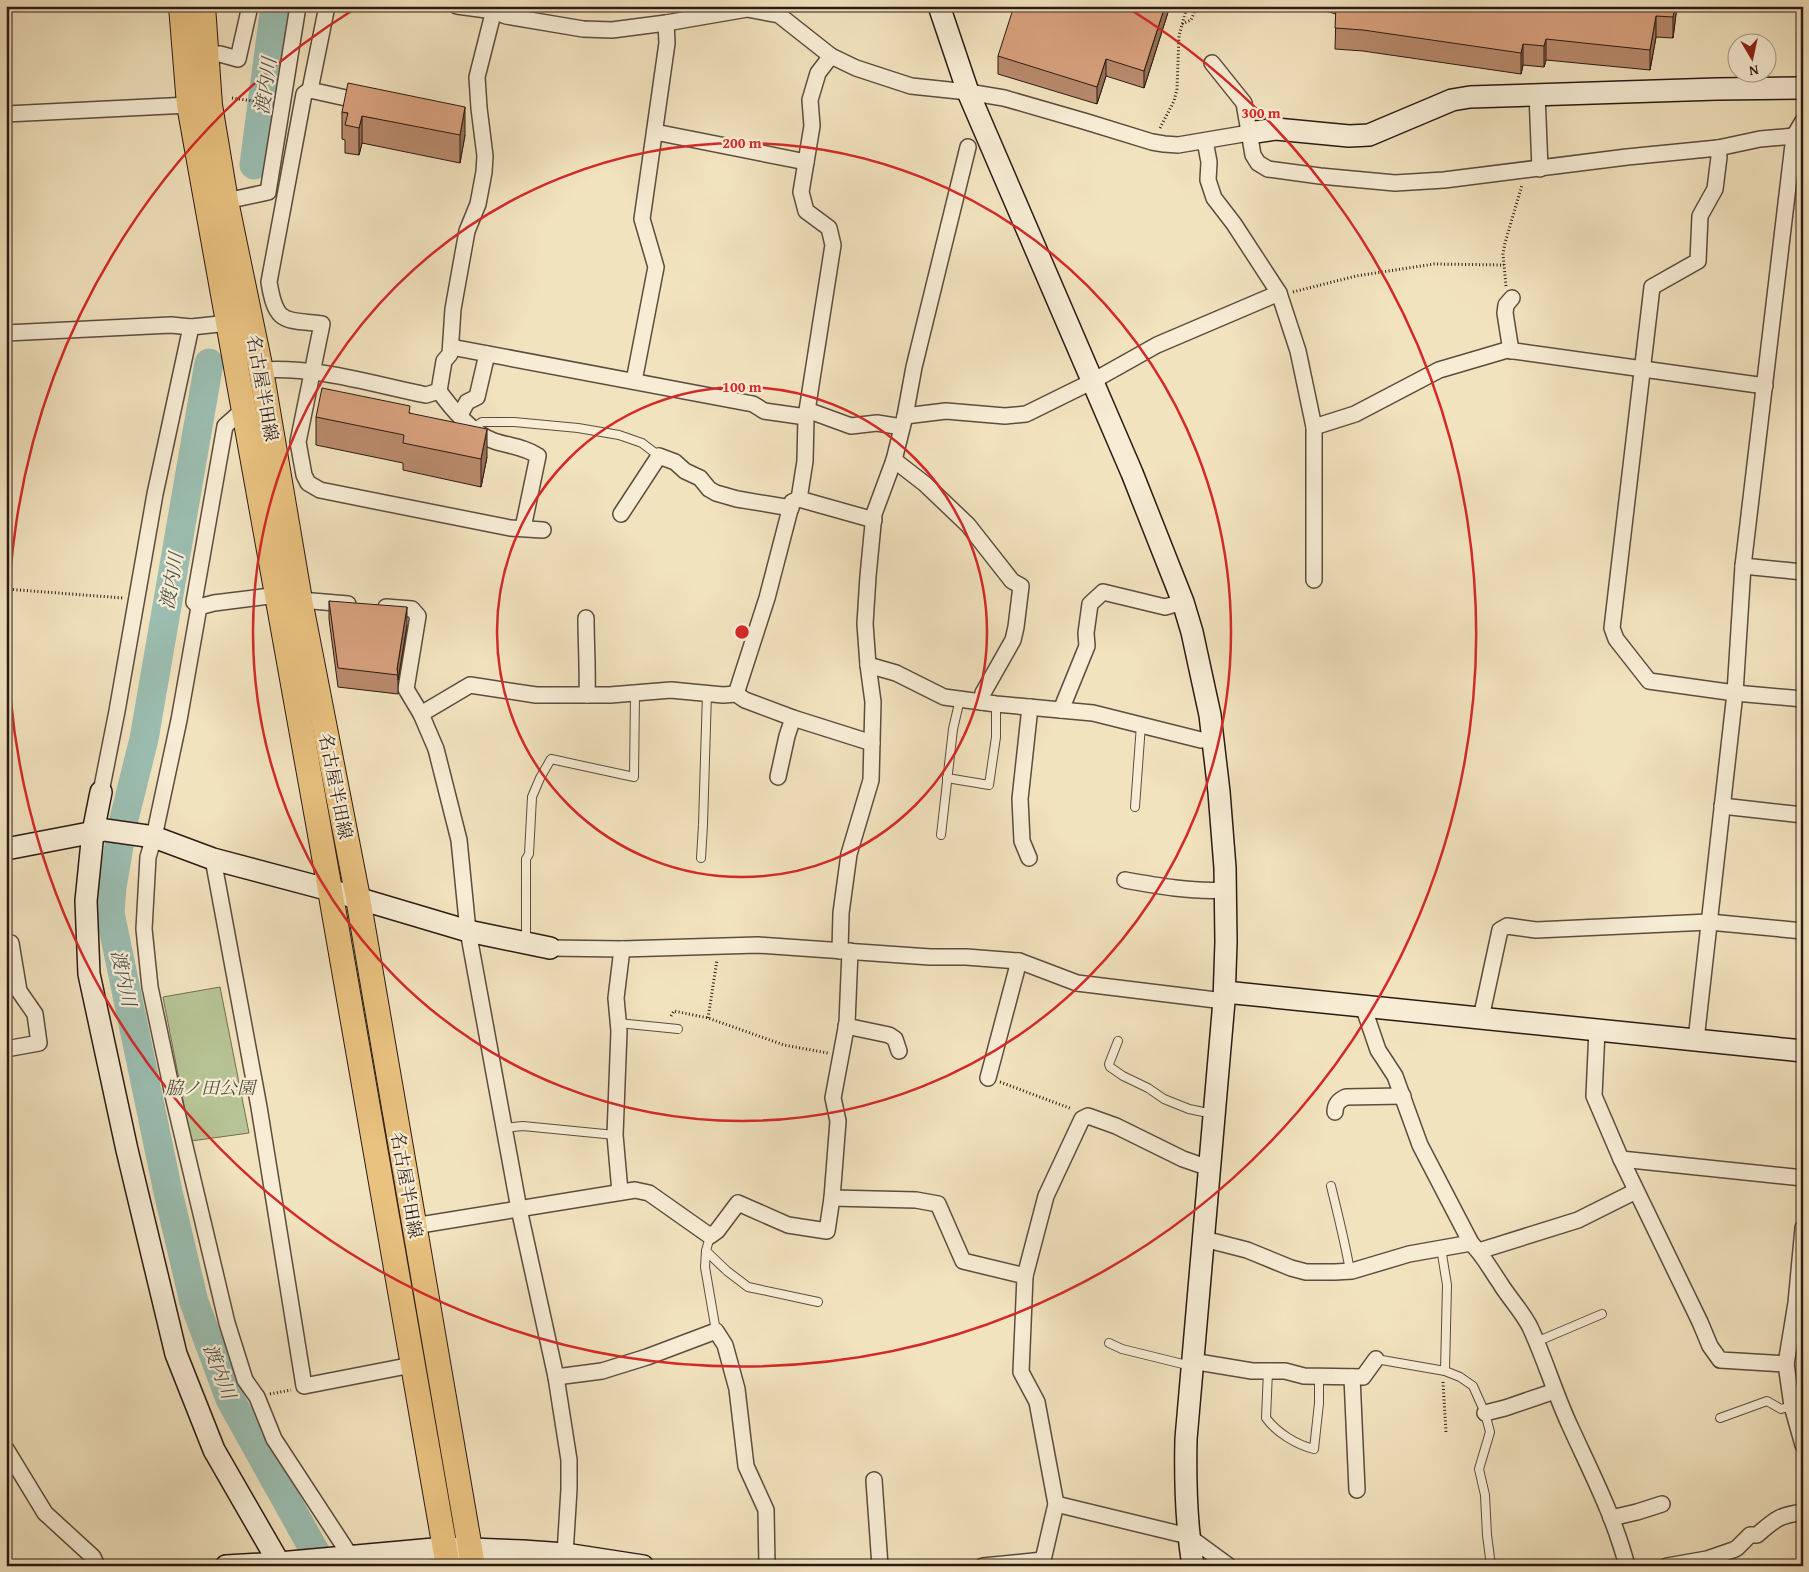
<svg xmlns="http://www.w3.org/2000/svg" width="1809" height="1572" font-family="'Gentium Book Plus','Noto Serif JP',serif">
  <rect width="100%" height="100%" fill="#f2e3bf"/>
  <filter id="stains"><feTurbulence type="fractalNoise" baseFrequency=".004" numOctaves="4"/><feColorMatrix values="0 0 0 0 .2 0 0 0 0 .09 0 0 0 0 .02 0 0 0 .5 -.17"/></filter>
  <radialGradient id="worn" r=".72"><stop offset=".6" stop-color="#630" stop-opacity="0"/><stop offset="1" stop-color="#630" stop-opacity=".3"/></radialGradient>
  <!-- green -->
  <polygon fill="#b7c495" stroke="#716f54" points="220,987 249,1133 191,1141 163,997"/>
  <g fill="none" stroke-linecap="round" stroke-linejoin="round">
    <!-- river -->
    <g stroke="#9bbeb1" stroke-width="29">
      <polyline points="254,165 275,6"/>
      <polyline points="209,363 144,739 123,823 112,887 110,913 168,1192 194,1302 230,1399 323,1566"/>
    </g>
    <defs>
      <g id="lane">
        <polyline points="473,428 482,422 514,422 578,428 619,435 642,443 659,456"/>
        <polyline points="947,778 989,785 996,737 996,704"/>
        <polyline points="1135,807 1141,725"/>
        <polyline points="941,835 953,729 960,699"/>
        <polyline points="701,858 703,825 707,693"/>
        <polyline points="526,941 526,859 529,854 532,797 540,778 551,759 634,777 635,694"/>
        <polyline points="618,1023 678,1029"/>
        <polyline points="1118,1041 1109,1064 1110,1067 1123,1076 1148,1088 1164,1099 1189,1109 1213,1114"/>
        <polyline points="504,1128 523,1126 615,1135"/>
        <path d="M1331 1186C1338 1215 1345 1242 1350 1271"/>
        <polyline points="710,1236 706,1251 727,1271 748,1287 818,1302"/>
        <polyline points="1441,1248 1447,1285 1445,1371"/>
        <polyline points="706,1251 705,1267 716,1331"/>
        <polyline points="1536,1342 1602,1314"/>
        <polyline points="1109,1343 1122,1349 1191,1366"/>
        <polyline points="1376,1359 1445,1371 1460,1377 1473,1386 1485,1413 1490,1432 1479,1469 1485,1495 1487,1535 1491,1566"/>
        <path d="M1268 1371 1266 1418C1277 1433 1297 1445 1314 1449L1319 1403V1376"/>
        <polyline points="1720,1418 1767,1401 1781,1409 1792,1406"/>
      </g>
      <g id="street">
        <polyline points="327,6 310,90 364,102"/>
        <polyline points="457,6 494,11 506,16 583,29 612,30 666,23 747,9 779,15 831,56 856,68 911,86 968,92 1004,98 1087,122 1152,142 1164,144 1178,145 1249,133"/>
        <polyline points="206,55 220,54 238,59 250,6"/>
        <polyline points="1212,63 1244,103 1253,155 1258,163 1268,169 1320,176 1395,183 1444,180 1627,157 1718,148 1760,139 1794,136"/>
        <path d="M310 90 304 94 269 282C276 325 284 319 322 324L298 442 304 475 308 483 320 490 510 528 543 530"/>
        <polyline points="1537,94 1540,169"/>
        <polyline points="6,114 189,105"/>
        <polyline points="655,132 806,162"/>
        <polyline points="1205,141 1209,162 1208,180 1214,198 1234,224 1279,293 1298,351 1314,427 1314,580"/>
        <polyline points="1718,148 1719,157 1715,189 1700,216 1698,261 1652,287 1612,628 1616,639 1649,681 1735,693 1803,699"/>
        <polyline points="226,201 268,192 298,6"/>
        <polyline points="6,333 171,325 191,327 229,323"/>
        <polyline points="451,347 753,404 764,411 806,417"/>
        <polyline points="1511,351 1505,313 1506,305 1512,298"/>
        <path d="M261 370C316 366 372 384 426 395L439 391 444 361 450 354 453 309 467 231 478 204 484 172 485 156 479 108 477 77 495 6"/>
        <polyline points="634,381 656,267 642,219 667,43 666,23"/>
        <path d="M439 391C451 408 473 434 494 441 509 446 525 447 538 456L523 528"/>
        <polyline points="244,409 225,426 194,602 199,607 179,720 154,837 148,857 144,929 150,987 174,1100 227,1323 245,1380 257,1397 274,1439 355,1563"/>
        <polyline points="807,410 851,426 877,423 902,427"/>
        <polyline points="460,415 467,402 477,397 487,354"/>
        <polyline points="905,416 946,411 1005,416 1026,414 1091,382 1157,345 1279,293"/>
        <polyline points="1314,427 1355,414 1439,370 1507,350 1765,386"/>
        <polyline points="894,460 925,484 968,525 1012,581 1021,586 1016,627 1013,640 983,693 981,702"/>
        <polyline points="799,499 874,520"/>
        <polyline points="621,514 659,456 675,462 685,471 700,478 709,489 716,493 737,499 791,508"/>
        <polyline points="1743,566 1803,572"/>
        <polyline points="300,600 348,604"/>
        <polyline points="199,607 214,603 278,595"/>
        <polyline points="386,607 412,609 418,616 406,689 421,714 436,749 459,840 468,931 519,1209 556,1377 569,1460 569,1489 565,1554"/>
        <path d="M586 618C586 644 588 669 587 695"/>
        <polyline points="868,665 896,673 944,697 996,704 1093,713 1201,740 1213,739"/>
        <polyline points="736,694 767,598 792,502 799,499 805,461 806,417 833,245 829,228 806,211 801,192 812,126 810,100 818,73 831,56"/>
        <polyline points="1061,710 1087,646 1086,633 1090,604 1103,592 1165,607 1183,602"/>
        <polyline points="421,714 470,685 536,695 610,695 671,690 723,695 736,694 745,700 793,718 872,743"/>
        <polyline points="778,777 787,736 793,718"/>
        <polyline points="101,792 117,711 155,494 191,327"/>
        <polyline points="1722,806 1803,815"/>
        <polyline points="1029,858 1022,841 1020,799 1030,707"/>
        <polyline points="213,859 259,1107 304,1386 412,1365"/>
        <path d="M1125 880C1158 886 1192 892 1225 890"/>
        <polyline points="550,948 622,949 758,945 930,957 966,957 1019,961 1077,983 1224,1001"/>
        <polyline points="840,951 841,913 849,854 871,780 873,702 868,665 865,624 868,576 874,514 894,460 905,416 914,367 968,147"/>
        <path d="M1363 1006 1378 1050 1395 1076 1420 1145 1471 1243C1483 1255 1491 1270 1500 1283 1509 1298 1522 1311 1530 1327 1545 1359 1555 1394 1570 1426 1591 1472 1614 1516 1627 1566"/>
        <polyline points="1481,1018 1500,930 1507,926 1536,930 1709,922 1803,931"/>
        <polyline points="846,1026 889,1035 895,1039 899,1051"/>
        <polyline points="1597,1030 1594,1096 1621,1159 1700,1322 1710,1346 1720,1360 1786,1364 1796,1303 1803,1228"/>
        <polyline points="1696,1040 1735,693 1743,566 1794,136 1803,121"/>
        <polyline points="6,1049 39,1043 35,1014 19,991 11,943"/>
        <polyline points="988,1078 1019,961"/>
        <path d="M1335 1112C1335 1104 1339 1100 1346 1097L1403 1096"/>
        <polyline points="1621,1159 1803,1178"/>
        <polyline points="620,1192 615,1135 619,1031 616,998 622,949"/>
        <polyline points="832,1198 916,1200 938,1204 963,1261 1025,1276"/>
        <polyline points="414,1226 635,1190 649,1193 710,1236 717,1231 738,1203 788,1225 827,1231 832,1198 838,1121 833,1098 847,1023 850,951"/>
        <polyline points="1204,1239 1247,1250 1291,1268 1306,1272 1335,1272 1352,1271 1409,1254 1471,1243"/>
        <polyline points="1479,1251 1578,1220 1636,1191"/>
        <polyline points="1192,1361 1252,1371 1285,1371 1304,1376 1363,1377 1376,1359"/>
        <polyline points="1786,1364 1792,1406 1803,1445"/>
        <polyline points="556,1377 602,1371 647,1357 716,1331 725,1345 737,1389 746,1466 766,1510 767,1566"/>
        <polyline points="1352,1377 1357,1490"/>
        <polyline points="1485,1413 1505,1408 1555,1391"/>
        <polyline points="6,1449 45,1513 93,1557 97,1566"/>
        <polyline points="874,1480 880,1566"/>
        <polyline points="1056,1504 1188,1536 1229,1566"/>
        <polyline points="1611,1518 1637,1512 1662,1504"/>
        <polyline points="983,1566 1043,1560"/>
        <polyline points="1043,1566 1043,1560 1056,1504 1037,1402 1021,1372 1025,1276 1046,1196 1082,1119 1088,1116 1116,1126 1183,1159 1209,1168"/>
        <path d="M1667 1566 1707 1559 1733 1550 1737 1548 1750 1535H1757C1776 1519 1777 1516 1803 1512"/>
      </g>
      <g id="secondary">
        <path d="M939 6 968 92 1132 473 1183 602 1192 632 1210 715 1219 792 1225 868 1226 942 1224 1001 1186 1439C1185 1482 1186 1523 1193 1566"/>
        <polyline points="1249,133 1276,129 1349,136 1369,135 1452,100 1470,97 1717,89 1803,88"/>
        <polyline points="101,792 93,832 86,901 89,974 127,1150 176,1354 214,1450 279,1563"/>
        <polyline points="6,849 105,830 154,837 213,859 330,890 468,931 550,948"/>
        <polyline points="1225,992 1803,1051"/>
        <polyline points="226,1566 279,1563 445,1548 523,1551 565,1554 643,1566"/>
      </g>
      <g id="primary">
        <polyline points="181,6 189,105 330,890 448,1566"/>
        <polyline points="203,6 210,105 226,201 261,370 300,600 358,898 473,1566"/>
      </g>
    </defs>
    <!-- lane casing -->
    <use href="#lane" stroke="#5d4c3f" stroke-width="10"/>
    <!-- street casing -->
    <use href="#street" stroke="#5d4c3f" stroke-width="18"/>
    <!-- secondary casing -->
    <use href="#secondary" stroke="#2b1a14" stroke-width="24"/>
    <!-- primary casing -->
    <use href="#primary" stroke="#2b1a14" stroke-width="26"/>
    <!-- path -->
    <g stroke="#2b1a14" stroke-width="3" stroke-dasharray="1 2.5" stroke-linecap="butt">
      <polyline points="1182,24 1191,20 1197,6"/>
      <polyline points="232,98 267,103"/>
      <polyline points="1160,128 1174,101 1177,89 1179,36 1187,6"/>
      <polyline points="1506,286 1503,254 1505,243 1522,185"/>
      <polyline points="1293,292 1356,276 1434,264 1504,265"/>
      <polyline points="6,589 123,598"/>
      <polyline points="671,1016 674,1011 708,1018 784,1045 828,1053"/>
      <polyline points="708,1018 717,960"/>
      <polyline points="1000,1082 1072,1109"/>
      <polyline points="1443,1382 1446,1432"/>
      <polyline points="270,1394 291,1390"/>
    </g>
    <!-- lane -->
    <use href="#lane" stroke="#f7edd5" stroke-width="8"/>
    <!-- street -->
    <use href="#street" stroke="#f7edd5" stroke-width="15"/>
    <!-- secondary -->
    <use href="#secondary" stroke="#f7edd5" stroke-width="21"/>
    <!-- primary -->
    <use href="#primary" stroke="#e9c280" stroke-width="24"/>
  </g>
  <!-- wall -->
  <g fill="#b98a6c" stroke="#2b1a14">
    <polygon points="1170,6 1144,88 1106,76 1097,104 998,74 998,56"/>
    <polygon points="1318,6 1677,6 1673,38 1656,37 1650,70 1546,60 1544,67 1523,65 1521,74 1363,51 1335,49 1336,14 1318,9"/>
    <polygon points="342,112 465,135 460,163 362,143 359,155 345,153 345,140 342,139"/>
    <polygon points="410,413 487,457 481,487 403,470 403,463 316,445 316,417"/>
    <polygon points="329,601 407,625 398,680 398,694 338,687 329,619"/>
  </g>
  <!-- shaded-wall -->
  <g fill="#967158" stroke="#2b1a14">
    <polygon points="1165,6 1170,6 1144,88 1144,71"/>
    <polygon points="1675,6 1677,6 1673,38 1673,17"/>
    <polygon points="1656,16 1656,37 1650,70 1650,50"/>
    <polygon points="1546,39 1546,60 1544,67 1544,46"/>
    <polygon points="1523,44 1523,65 1521,74 1521,53"/>
    <polygon points="1106,59 1106,76 1097,104 1097,87"/>
    <polygon points="465,107 465,135 460,163 460,135"/>
    <polygon points="362,116 362,143 359,155 359,128"/>
    <polygon points="487,429 487,457 481,487 481,459"/>
    <polygon points="407,607 407,625 398,680 397,669"/>
  </g>
  <!-- building -->
  <g fill="#d7a17d" stroke="#2b1a14">
    <polygon points="1014,6 1165,6 1144,71 1106,59 1097,87 998,56"/>
    <polygon points="1336,6 1675,6 1673,17 1656,16 1650,50 1546,39 1544,46 1523,44 1521,53 1363,30 1335,28"/>
    <polygon points="348,83 465,107 460,135 362,116 359,128 345,125 348,113 342,112"/>
    <polygon points="322,388 410,406 409,413 487,429 481,459 403,443 404,435 316,417"/>
    <polygon points="329,601 407,607 397,669 398,675 338,668"/>
  </g>
  <!-- distance rings -->
  <g fill="none" stroke="#d62828" stroke-width="2.5">
    <circle cx="742" cy="632" r="245"/>
    <circle cx="742" cy="632" r="489"/>
    <path d="M1131 10A734 734 0 1 1 353 10"/>
  </g>
  <g text-anchor="middle" dominant-baseline="central" stroke-width="4.5" stroke-linejoin="round" paint-order="stroke">
    <!-- street labels -->
    <g font-size="18" fill="#2b1a14" stroke="#f7edd5">
      <text transform="translate(263 388) rotate(80)">名古屋半田線</text>
      <text transform="translate(336 786) rotate(79)">名古屋半田線</text>
      <text transform="translate(407 1185) rotate(80)">名古屋半田線</text>
    </g>
    <!-- park labels -->
    <g font-size="18" font-style="italic" fill="#554d3b" stroke="#f7edd5">
      <text x="210" y="1087">脇ノ田公園</text>
    </g>
    <!-- water labels -->
    <g font-size="19" font-style="italic" fill="#52534b" stroke="#f7edd5">
      <text transform="translate(265 86) rotate(-82)">渡内川</text>
      <text transform="translate(171 581) rotate(-80)">渡内川</text>
      <text transform="translate(124 978) rotate(78)">渡内川</text>
      <text transform="translate(220 1371) rotate(69)">渡内川</text>
    </g>
  </g>
  <circle cx="742" cy="632" r="8" fill="#d62828" stroke="#f7edd5" stroke-width="2.5"/>
  <g font-size="15" text-anchor="middle" font-weight="bold" fill="#d62828" stroke="#f7edd5" stroke-width="4.5" stroke-linejoin="round" paint-order="stroke">
    <text x="1261" y="118">300 m</text>
    <text x="742" y="148">200 m</text>
    <text x="742" y="392">100 m</text>
  </g>
  <!-- margin -->
  <rect width="1809" height="1572" fill="none" stroke="#f2e3bf" stroke-width="25"/>
  <rect x="8" y="8" width="1794" height="1557" fill="none" stroke="#2b1a14" stroke-width="2.5"/>
  <rect x="12" y="12" width="1784" height="1547" fill="none" stroke="#2b1a14"/>
  <!-- north arrow -->
  <g transform="translate(1752 58) rotate(171)"><circle r="24" fill="#f7edd5" stroke="#a59988"/>
  <path d="M0-4L9 19L0 12L-9 19Z" fill="#8f2418"/>
  <text y="-8" font-size="14" font-weight="bold" text-anchor="middle" fill="#2b1a14">N</text>
  </g>
  <rect width="100%" height="100%" filter="url(#stains)"/>
  <rect width="100%" height="100%" fill="url(#worn)"/>
</svg>
